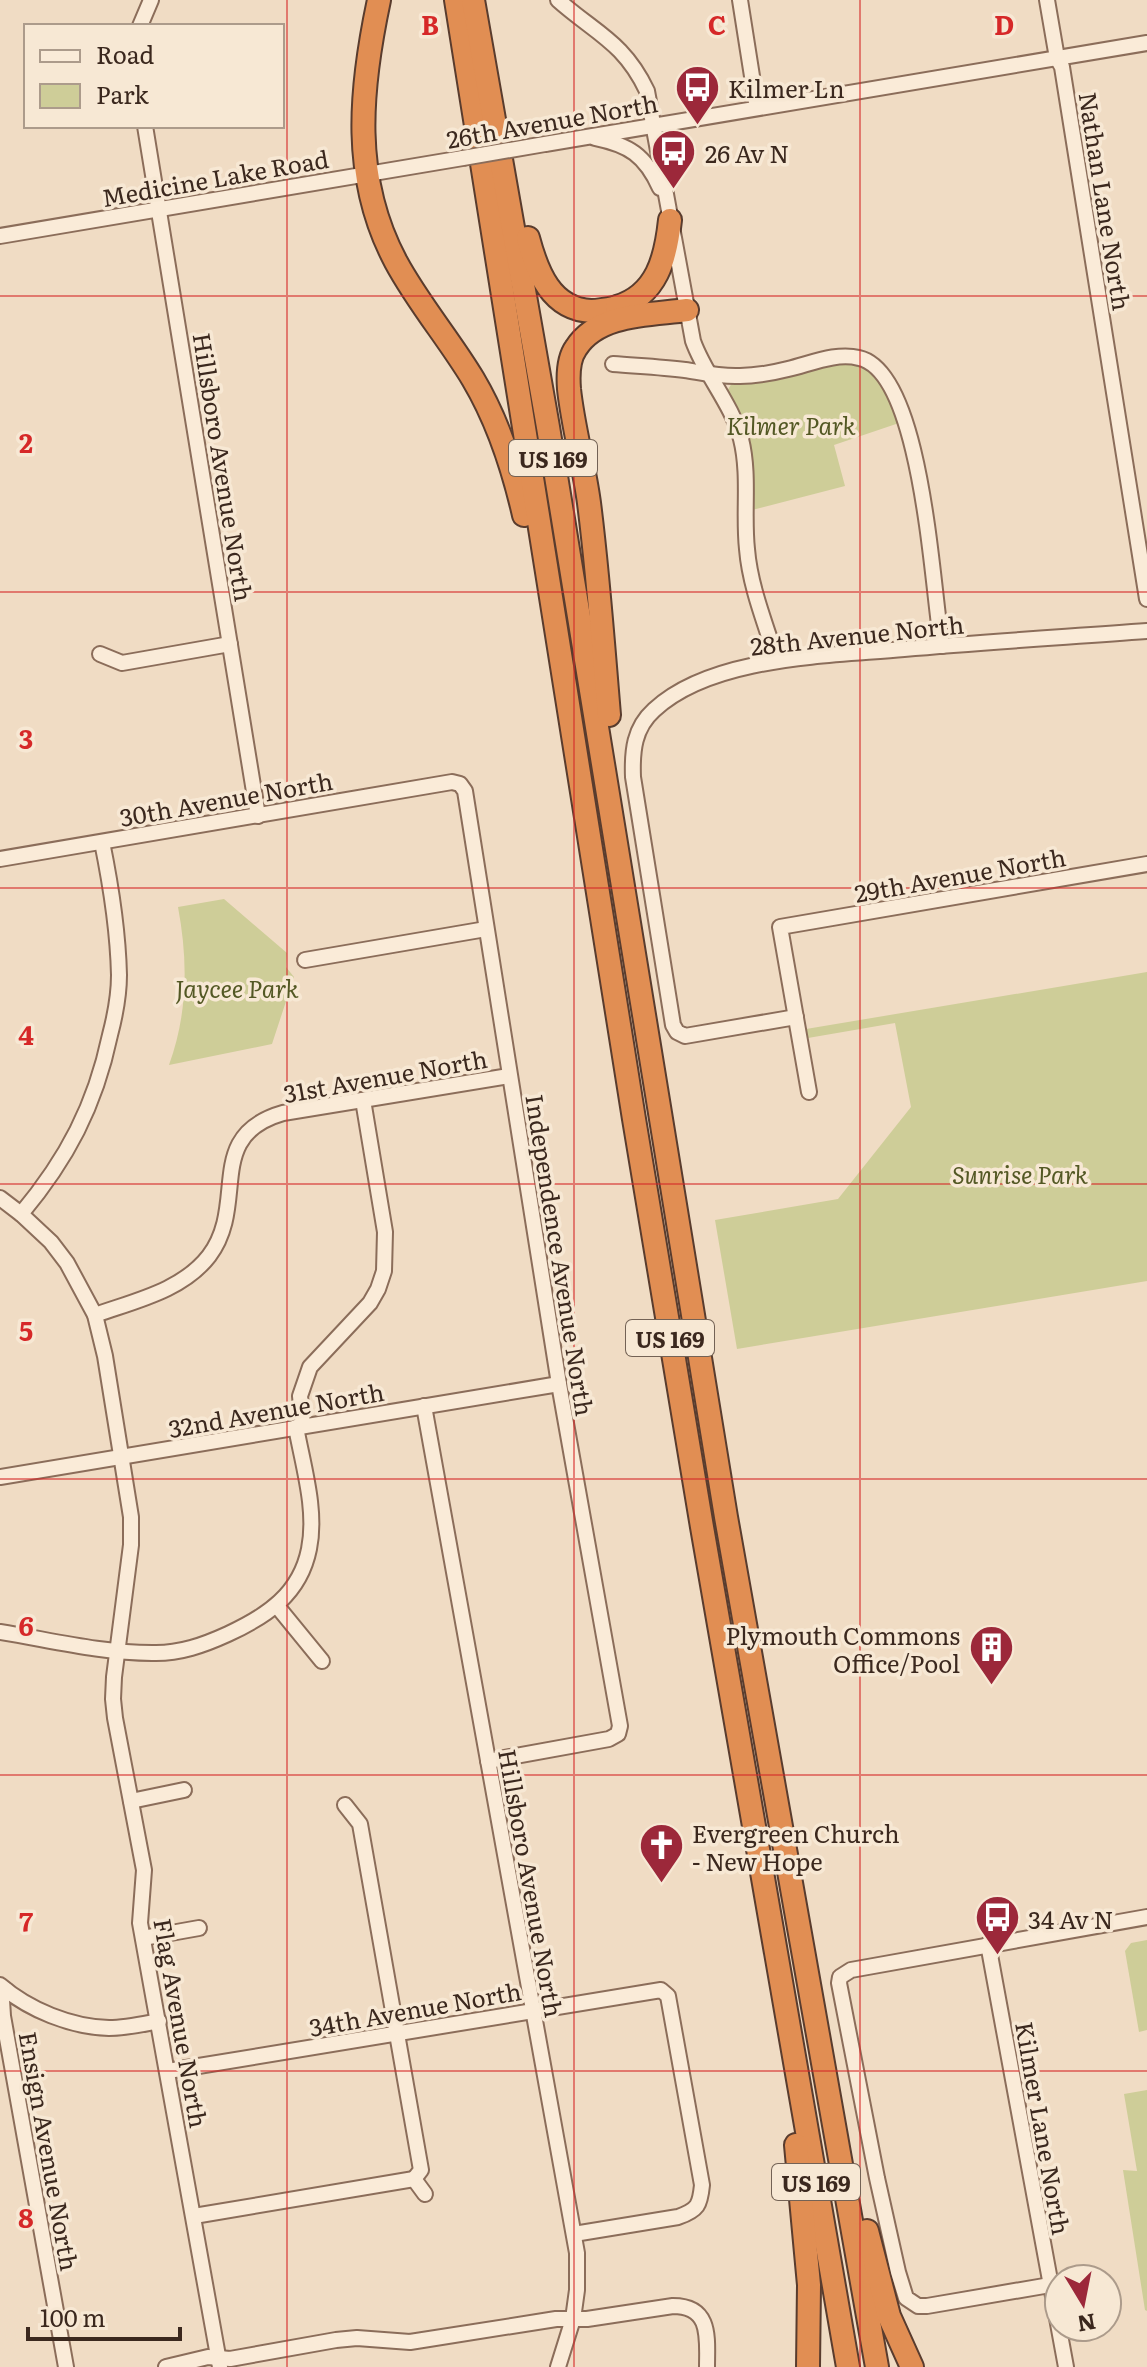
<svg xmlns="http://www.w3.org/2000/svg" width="1147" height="2367" font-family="Literata,serif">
  <rect width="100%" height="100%" fill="#f0dcc4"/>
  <!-- green -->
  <g fill="#cecd98">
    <path d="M845 362C879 365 888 396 902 422L834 445 845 486 752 510 727 391 732 383 774 379Z"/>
    <path d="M224 899 287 953 286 967 294 977 272 1044 169 1065C188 1013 188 960 178 907Z"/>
    <polygon points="1147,972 1147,1281 737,1349 715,1220 838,1199 911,1107 895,1023 808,1038 806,1029"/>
    <polygon points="1147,1940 1147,2030 1139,2032 1125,1951 1131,1943"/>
    <polygon points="1147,2090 1147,2311 1145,2310 1123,2170 1137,2171 1124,2094"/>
  </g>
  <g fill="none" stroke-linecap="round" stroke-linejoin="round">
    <defs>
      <g id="minor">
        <path d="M558 0C595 33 624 42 647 91L693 341C705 375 732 404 741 439 750 475 743 513 747 549 750 587 766 625 777 661"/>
        <polyline points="740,0 757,108"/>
        <polyline points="1047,0 1057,58 1062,67 1147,599"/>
        <polyline points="140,26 151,0"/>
        <polyline points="145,126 258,816"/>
        <path d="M595 138C629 145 645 155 660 188"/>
        <polyline points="545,144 1147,43"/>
        <polyline points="0,236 463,158"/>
        <path d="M613 364C637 366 661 367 685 370 704 373 721 377 740 376 756 376 772 373 788 369 810 364 836 352 859 358 923 372 932 590 942 646"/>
        <polyline points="100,654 122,663 230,644"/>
        <polyline points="0,859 452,782 460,784 465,791 559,1384 620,1726 618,1734 609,1739 488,1761"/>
        <polyline points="305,960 486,929"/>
        <path d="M796 1017 685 1036 677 1032 673 1025 633 777C632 751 634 728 654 710 712 656 829 656 904 649 985 642 1066 637 1147 631"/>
        <polyline points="809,1092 780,927 1147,864"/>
        <polyline points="0,1198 21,1214 51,1242 67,1263 95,1315 105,1356 131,1517 131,1545 114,1677 113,1699 115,1718 144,1870 140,1923 220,2367"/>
        <path d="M21 1214C67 1159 95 1106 110 1035 115 1016 119 995 119 975 118 930 111 886 102 842"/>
        <path d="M95 1315C134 1301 182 1291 209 1256 249 1203 203 1136 283 1113L509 1076"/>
        <polyline points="424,1406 577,2253 577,2290 573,2319 558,2367"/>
        <polyline points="303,1426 300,1396 310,1367 370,1303 378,1289 384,1271 385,1232 363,1100"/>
        <polyline points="0,1477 559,1384"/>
        <polyline points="277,1606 322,1661"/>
        <path d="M0 1632C50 1640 101 1653 152 1653 179 1654 204 1645 228 1634 267 1616 300 1594 309 1549 317 1510 303 1466 296 1427"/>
        <polyline points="131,1801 184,1790"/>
        <polyline points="345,1805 360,1824 421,2170 414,2179"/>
        <polyline points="143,1938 199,1928"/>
        <polyline points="988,1944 1066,2367"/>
        <path d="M0 1985C29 2010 71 2027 109 2028 126 2028 143 2024 159 2021"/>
        <polyline points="6,1990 2,2000 3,2016 66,2367"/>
        <path d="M168 2071 661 1990 668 1996 702 2185C700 2205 698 2210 678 2217L574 2234"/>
        <polyline points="414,2179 425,2194"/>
        <polyline points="194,2216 414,2179"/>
        <polyline points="1050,2285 927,2306 918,2306 906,2298 898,2272 877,2178 839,1983 840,1977 851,1970 1147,1917"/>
        <path d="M166 2367 208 2357 230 2359 336 2340 357 2338 410 2342 556 2319H587L673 2306C712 2306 707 2339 707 2367"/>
      </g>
      <g id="highway">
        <path d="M379 0C360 89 351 178 396 262 418 303 449 339 473 379 498 421 513 467 524 515"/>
        <polyline points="456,0 634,1119 702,1527 848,2367"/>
        <polyline points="473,0 548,427 726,1517 877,2367"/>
        <path d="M528 238C537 272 551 309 591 311 602 311 613 308 624 306"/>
        <path d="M617 307C657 295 666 258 670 220"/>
        <path d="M609 715C603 644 598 573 589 503 584 465 573 427 569 389 568 376 568 359 576 348 598 313 650 315 687 310"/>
        <polyline points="796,2145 809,2285 808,2367"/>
        <polyline points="867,2231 889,2316 912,2367"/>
      </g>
    </defs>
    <!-- minor casing -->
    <use href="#minor" stroke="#8b6d5a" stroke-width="18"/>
    <!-- highway casing -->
    <use href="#highway" stroke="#593c2e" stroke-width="26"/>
    <!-- minor -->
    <use href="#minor" stroke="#faebd8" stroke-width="14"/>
    <!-- highway -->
    <use href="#highway" stroke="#e18e53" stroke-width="22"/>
    <defs>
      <polyline id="minor-bridge" points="463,158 545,144"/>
    </defs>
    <!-- minor-bridge casing -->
    <use href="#minor-bridge" stroke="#8b6d5a" stroke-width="18" stroke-linecap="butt"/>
    <!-- minor-bridge -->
    <use href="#minor-bridge" stroke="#faebd8" stroke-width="14"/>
  </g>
  <!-- grid -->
  <path fill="none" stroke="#d62828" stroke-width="2" stroke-opacity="0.55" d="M287 0V2367M574 0V2367M860 0V2367M0 296H1147M0 592H1147M0 888H1147M0 1184H1147M0 1479H1147M0 1775H1147M0 2071H1147"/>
  <!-- icons -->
  <defs>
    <symbol id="bus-pin" viewBox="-11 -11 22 30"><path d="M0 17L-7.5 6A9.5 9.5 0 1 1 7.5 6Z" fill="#9c283a" stroke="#f7e8d4"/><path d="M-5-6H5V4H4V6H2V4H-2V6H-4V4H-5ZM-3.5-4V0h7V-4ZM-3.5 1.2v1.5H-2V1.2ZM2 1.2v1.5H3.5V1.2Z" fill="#fff"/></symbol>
    <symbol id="building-pin" viewBox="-11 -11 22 30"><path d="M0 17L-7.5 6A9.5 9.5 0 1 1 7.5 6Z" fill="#9c283a" stroke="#f7e8d4"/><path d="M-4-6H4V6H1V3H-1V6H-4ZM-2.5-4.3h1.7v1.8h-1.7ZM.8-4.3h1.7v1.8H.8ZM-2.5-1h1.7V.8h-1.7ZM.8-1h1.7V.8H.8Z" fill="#fff"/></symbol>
    <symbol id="church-pin" viewBox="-11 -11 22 30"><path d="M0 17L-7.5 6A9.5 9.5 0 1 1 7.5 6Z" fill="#9c283a" stroke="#f7e8d4"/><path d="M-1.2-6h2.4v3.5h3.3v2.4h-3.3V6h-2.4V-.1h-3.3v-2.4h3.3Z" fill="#fff"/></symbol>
  </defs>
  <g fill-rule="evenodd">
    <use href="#bus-pin" x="672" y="62" width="51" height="69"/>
    <use href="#bus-pin" x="648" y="126" width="51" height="69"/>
    <use href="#building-pin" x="966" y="1622" width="51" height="69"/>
    <use href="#church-pin" x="636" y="1820" width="51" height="69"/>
    <use href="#bus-pin" x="972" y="1892" width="51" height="69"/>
  </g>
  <g text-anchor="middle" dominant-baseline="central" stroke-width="7" stroke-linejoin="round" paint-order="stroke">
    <!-- shield labels -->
    <g fill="#f7e8d4" stroke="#736255" stroke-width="2">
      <rect x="509" y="440" width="88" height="36" rx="6"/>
      <rect x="626" y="1320" width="88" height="36" rx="6"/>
      <rect x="772" y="2164" width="88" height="36" rx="6"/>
    </g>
    <g font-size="22" font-weight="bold" fill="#3b281e">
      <text x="553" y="458">US 169</text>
      <text x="670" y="1338">US 169</text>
      <text x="816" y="2182">US 169</text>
    </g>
    <!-- poi labels -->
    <g font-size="24" fill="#3b281e" stroke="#f7e8d4" text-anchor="start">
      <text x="728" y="87">Kilmer Ln</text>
      <text x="705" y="152">26 Av N</text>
      <text x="960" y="1634" text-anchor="end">Plymouth Commons<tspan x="960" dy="28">Office/Pool</tspan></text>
      <text x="692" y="1832">Evergreen Church<tspan x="692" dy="28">- New Hope</tspan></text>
      <text x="1028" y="1918">34 Av N</text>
    </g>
    <!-- street labels -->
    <g font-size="24" fill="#3b281e" stroke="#f7e8d4">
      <text transform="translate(552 120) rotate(-10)">26th Avenue North</text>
      <text transform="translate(215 177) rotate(-10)">Medicine Lake Road</text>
      <text transform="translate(1106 201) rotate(81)">Nathan Lane North</text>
      <text transform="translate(224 467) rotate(81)">Hillsboro Avenue North</text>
      <text transform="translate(857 634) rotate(-6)">28th Avenue North</text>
      <text transform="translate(226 798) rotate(-10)">30th Avenue North</text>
      <text transform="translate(960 874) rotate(-10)">29th Avenue North</text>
      <text transform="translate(385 1075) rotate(-10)">31st Avenue North</text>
      <text transform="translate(561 1255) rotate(81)">Independence Avenue North</text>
      <text transform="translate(276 1409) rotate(-10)">32nd Avenue North</text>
      <text transform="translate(532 1883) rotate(80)">Hillsboro Avenue North</text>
      <text transform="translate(415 2008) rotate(-10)">34th Avenue North</text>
      <text transform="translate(182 2023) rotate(80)">Flag Avenue North</text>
      <text transform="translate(1044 2128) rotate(80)">Kilmer Lane North</text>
      <text transform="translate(50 2151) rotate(80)">Ensign Avenue North</text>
    </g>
    <!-- park labels -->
    <g font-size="24" font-style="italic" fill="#535824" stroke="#f7e8d4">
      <text x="791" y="424">Kilmer Park</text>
      <text x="237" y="987">Jaycee Park</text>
      <text x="1020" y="1173">Sunrise Park</text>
    </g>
  </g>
  <g font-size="26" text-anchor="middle" font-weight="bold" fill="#d62828" stroke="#f7e8d4" stroke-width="7" stroke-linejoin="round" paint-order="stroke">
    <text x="430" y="35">B</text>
    <text x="717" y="35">C</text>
    <text x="1004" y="35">D</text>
    <text x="26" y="453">2</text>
    <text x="26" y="749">3</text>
    <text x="26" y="1045">4</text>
    <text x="26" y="1341">5</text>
    <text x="26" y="1636">6</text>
    <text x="26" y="1932">7</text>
    <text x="26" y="2228">8</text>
  </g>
  <!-- legend -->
  <rect x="24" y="24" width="260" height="104" fill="#f7e8d4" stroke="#ac9b8b" stroke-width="2"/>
  <rect x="40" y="50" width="40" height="12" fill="#faebd8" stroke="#ac9b8b" stroke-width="2"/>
  <text x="96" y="64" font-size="24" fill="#3b281e">Road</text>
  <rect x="40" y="84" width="40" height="24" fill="#cecd98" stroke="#ac9b8b" stroke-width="2"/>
  <text x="96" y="104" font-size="24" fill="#3b281e">Park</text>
  <!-- north arrow -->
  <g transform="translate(1083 2303) rotate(170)"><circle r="38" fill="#f7e8d4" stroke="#ac9b8b" stroke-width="2"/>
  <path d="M0-6L14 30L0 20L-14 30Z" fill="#9c283a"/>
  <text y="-12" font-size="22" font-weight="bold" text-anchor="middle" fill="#3b281e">N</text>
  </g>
  <!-- scale -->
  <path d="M28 2327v12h152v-12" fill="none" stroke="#3b281e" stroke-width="4"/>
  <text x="40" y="2327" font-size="24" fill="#3b281e" stroke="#f7e8d4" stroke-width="6" paint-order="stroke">100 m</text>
</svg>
